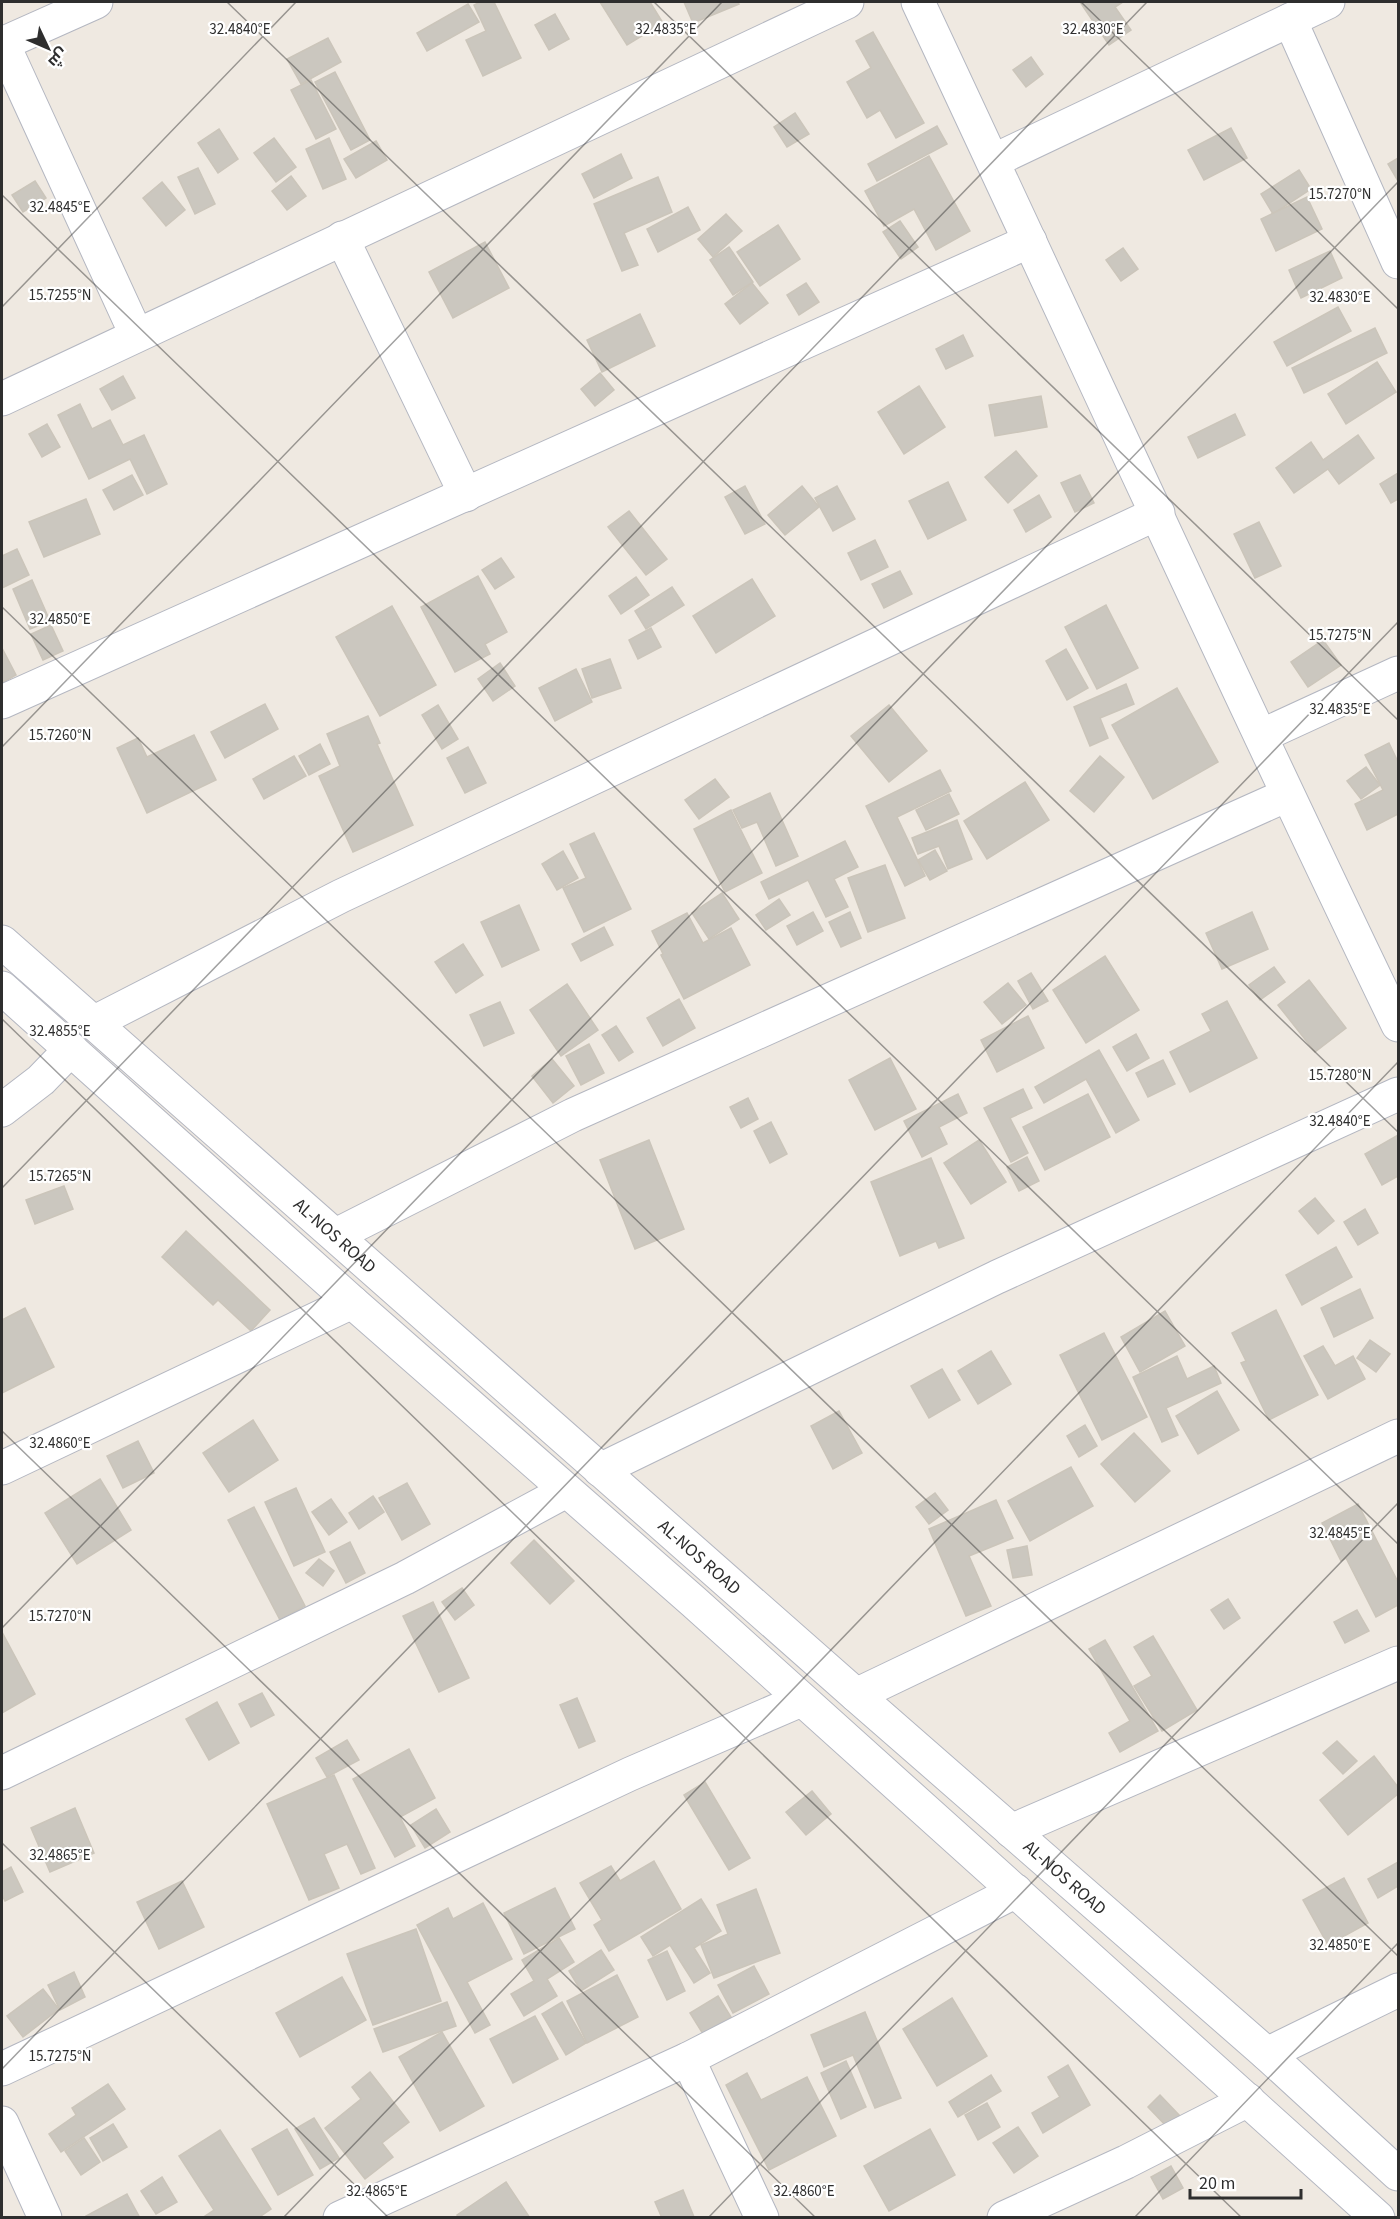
<svg xmlns="http://www.w3.org/2000/svg" width="1400" height="2219" font-family="'Source Sans 3',Cairo,sans-serif">
  <rect width="100%" height="100%" fill="#efe9e1"/>
  <!-- building -->
  <g fill="#cbc7bf" stroke="#cbc5ba" stroke-width="1.5">
    <polygon points="480,2 494,2 521,58 483,76 466,40 486,31 474,5"/>
    <polygon points="600,2 650,2 663,23 627,45"/>
    <polygon points="684,2 738,2 739,4 693,23"/>
    <polygon points="1080,2 1123,2 1115,7 1131,30 1109,45"/>
    <polygon points="468,4 479,22 427,51 417,33"/>
    <polygon points="555,14 569,39 549,50 535,25"/>
    <polygon points="873,32 924,123 896,138 880,110 867,118 847,82 871,68 856,41"/>
    <polygon points="328,38 341,62 301,84 287,59"/>
    <polygon points="1031,57 1043,74 1026,87 1013,70"/>
    <polygon points="335,72 370,140 351,150 315,82"/>
    <polygon points="311,80 336,129 316,139 291,90"/>
    <polygon points="795,113 809,134 787,147 774,127"/>
    <polygon points="937,126 947,144 877,181 868,164"/>
    <polygon points="1231,128 1247,158 1204,180 1188,150"/>
    <polygon points="219,129 238,159 218,173 198,143"/>
    <polygon points="274,138 296,167 276,182 254,153"/>
    <polygon points="329,138 346,179 323,189 306,149"/>
    <polygon points="376,141 387,160 356,178 344,159"/>
    <polygon points="621,154 632,178 594,198 582,174"/>
    <polygon points="929,156 970,231 936,250 914,209 884,226 865,191"/>
    <polygon points="1398,158 1398,181 1388,164"/>
    <polygon points="198,168 215,204 195,214 178,177"/>
    <polygon points="1299,170 1311,189 1273,214 1261,194"/>
    <polygon points="291,176 306,196 287,210 272,191"/>
    <polygon points="658,177 672,212 624,233 638,265 622,271 594,204"/>
    <polygon points="35,181 46,198 23,212 12,195"/>
    <polygon points="162,182 185,210 166,226 143,198"/>
    <polygon points="1307,197 1322,229 1276,251 1261,219"/>
    <polygon points="688,207 700,230 658,252 647,229"/>
    <polygon points="726,214 742,231 713,257 698,239"/>
    <polygon points="900,221 918,247 901,259 883,232"/>
    <polygon points="778,225 800,259 760,286 737,252"/>
    <polygon points="485,242 509,288 453,318 429,272"/>
    <polygon points="729,247 753,282 733,295 710,260"/>
    <polygon points="1123,248 1138,269 1121,281 1106,260"/>
    <polygon points="1330,251 1342,278 1301,298 1289,270"/>
    <polygon points="752,283 768,303 740,324 725,304"/>
    <polygon points="806,283 819,302 799,315 787,295"/>
    <polygon points="1338,307 1351,331 1287,366 1274,342"/>
    <polygon points="640,314 655,346 602,372 587,340"/>
    <polygon points="1375,328 1387,353 1304,393 1292,368"/>
    <polygon points="963,335 973,356 946,369 936,349"/>
    <polygon points="1377,362 1396,392 1346,424 1328,394"/>
    <polygon points="600,373 614,390 595,406 581,389"/>
    <polygon points="123,376 135,398 112,410 100,389"/>
    <polygon points="919,386 945,427 904,454 878,412"/>
    <polygon points="1041,396 1047,427 995,436 989,405"/>
    <polygon points="80,404 92,429 110,420 123,445 144,435 167,484 147,494 130,459 89,479 58,415"/>
    <polygon points="1235,414 1245,435 1198,458 1188,437"/>
    <polygon points="47,424 60,447 42,457 29,434"/>
    <polygon points="1358,435 1374,458 1339,484 1328,469 1294,493 1276,468 1311,442 1323,460"/>
    <polygon points="1016,451 1037,476 1008,503 985,477"/>
    <polygon points="1398,473 1398,499 1391,503 1380,484"/>
    <polygon points="132,475 143,495 114,510 103,490"/>
    <polygon points="1080,475 1094,503 1075,512 1061,483"/>
    <polygon points="948,482 966,520 928,539 909,501"/>
    <polygon points="745,486 765,524 745,534 725,497"/>
    <polygon points="802,486 819,507 785,535 768,515"/>
    <polygon points="837,486 855,519 833,531 815,498"/>
    <polygon points="1039,495 1051,517 1026,532 1014,510"/>
    <polygon points="86,499 100,534 44,557 29,522"/>
    <polygon points="629,511 667,559 646,575 608,527"/>
    <polygon points="1259,522 1281,566 1255,578 1234,534"/>
    <polygon points="875,540 888,567 861,580 848,553"/>
    <polygon points="17,549 29,575 2,588 2,556"/>
    <polygon points="501,558 514,577 495,589 482,570"/>
    <polygon points="900,571 912,594 884,608 872,584"/>
    <polygon points="478,576 507,632 485,644 490,654 455,672 421,607"/>
    <polygon points="636,577 649,595 621,614 609,596"/>
    <polygon points="752,579 775,616 716,653 693,616"/>
    <polygon points="32,580 50,621 30,629 13,589"/>
    <polygon points="672,587 684,605 646,629 635,611"/>
    <polygon points="1106,605 1138,668 1097,689 1065,627"/>
    <polygon points="392,606 436,685 380,716 336,637"/>
    <polygon points="51,625 63,651 43,660 31,634"/>
    <polygon points="651,628 661,647 638,659 629,640"/>
    <polygon points="1323,640 1341,665 1308,687 1291,662"/>
    <polygon points="2,648 16,675 2,683"/>
    <polygon points="1066,649 1088,688 1067,700 1046,661"/>
    <polygon points="610,659 621,688 592,698 582,669"/>
    <polygon points="500,663 515,686 493,701 478,679"/>
    <polygon points="576,669 592,702 555,721 539,688"/>
    <polygon points="1126,684 1134,704 1100,718 1108,738 1090,746 1074,707"/>
    <polygon points="1177,688 1218,762 1153,799 1112,725"/>
    <polygon points="265,704 278,729 225,758 211,732"/>
    <polygon points="438,705 458,739 442,749 422,715"/>
    <polygon points="889,705 927,751 889,782 851,736"/>
    <polygon points="368,716 380,743 377,744 413,825 353,852 319,776 340,766 327,734"/>
    <polygon points="194,735 216,780 147,813 117,748 138,738 147,757"/>
    <polygon points="1389,743 1398,762 1398,814 1367,830 1355,804 1383,790 1365,755"/>
    <polygon points="320,744 330,764 309,775 299,756"/>
    <polygon points="468,747 486,783 465,793 447,758"/>
    <polygon points="294,756 306,776 264,799 253,779"/>
    <polygon points="1100,756 1124,777 1094,812 1070,791"/>
    <polygon points="1366,767 1380,785 1361,799 1347,781"/>
    <polygon points="940,770 951,791 897,817 925,876 905,886 866,806"/>
    <polygon points="715,779 729,797 699,819 685,800"/>
    <polygon points="1025,782 1049,820 987,859 964,821"/>
    <polygon points="770,793 798,856 776,866 757,822 742,828 733,810"/>
    <polygon points="949,794 959,814 926,830 916,810"/>
    <polygon points="731,810 762,873 725,892 694,829"/>
    <polygon points="957,820 972,859 948,869 939,846 918,854 912,838"/>
    <polygon points="594,833 631,909 584,932 563,888 586,878 570,844"/>
    <polygon points="845,841 858,867 834,879 848,907 826,917 808,880 769,899 761,882"/>
    <polygon points="935,850 947,871 930,880 918,860"/>
    <polygon points="563,851 578,878 557,890 542,864"/>
    <polygon points="885,865 905,918 868,932 848,878"/>
    <polygon points="722,893 739,919 709,939 692,913"/>
    <polygon points="779,899 790,915 766,930 756,915"/>
    <polygon points="519,905 539,950 502,967 481,922"/>
    <polygon points="813,912 823,931 797,945 787,926"/>
    <polygon points="850,912 861,938 841,947 829,922"/>
    <polygon points="1252,912 1268,949 1222,969 1206,933"/>
    <polygon points="687,913 703,943 731,928 750,965 684,999 661,955 663,954 652,931"/>
    <polygon points="604,927 613,945 581,961 572,944"/>
    <polygon points="463,944 483,975 456,993 435,962"/>
    <polygon points="1105,956 1139,1010 1086,1043 1053,990"/>
    <polygon points="1274,967 1285,982 1260,1000 1249,985"/>
    <polygon points="1031,973 1048,1001 1033,1009 1018,981"/>
    <polygon points="1309,980 1346,1028 1315,1052 1278,1005"/>
    <polygon points="1008,983 1026,1005 1002,1024 984,1002"/>
    <polygon points="567,984 598,1030 561,1056 530,1010"/>
    <polygon points="679,999 695,1028 663,1046 647,1018"/>
    <polygon points="1227,1001 1257,1058 1190,1092 1170,1052 1211,1031 1202,1014"/>
    <polygon points="500,1002 514,1033 484,1046 470,1015"/>
    <polygon points="1028,1016 1044,1048 997,1072 981,1040"/>
    <polygon points="616,1026 633,1052 619,1061 602,1035"/>
    <polygon points="1136,1034 1149,1058 1127,1071 1113,1047"/>
    <polygon points="589,1044 604,1073 581,1085 566,1056"/>
    <polygon points="1099,1050 1139,1120 1116,1133 1086,1079 1044,1103 1035,1087"/>
    <polygon points="890,1058 916,1109 875,1130 849,1080"/>
    <polygon points="552,1059 574,1086 553,1103 532,1076"/>
    <polygon points="1163,1060 1175,1084 1148,1097 1136,1073"/>
    <polygon points="1023,1089 1032,1108 1010,1118 1028,1153 1011,1162 984,1108"/>
    <polygon points="958,1094 967,1113 939,1127 947,1144 922,1157 904,1121"/>
    <polygon points="1088,1094 1110,1137 1045,1170 1023,1127"/>
    <polygon points="748,1098 758,1119 741,1128 730,1107"/>
    <polygon points="771,1122 787,1154 770,1163 754,1131"/>
    <polygon points="1398,1135 1398,1176 1382,1185 1365,1154"/>
    <polygon points="649,1140 684,1229 635,1249 600,1160"/>
    <polygon points="979,1140 1006,1182 971,1204 944,1163"/>
    <polygon points="1027,1157 1039,1181 1019,1191 1007,1167"/>
    <polygon points="931,1158 964,1238 939,1248 936,1241 900,1256 871,1182"/>
    <polygon points="64,1186 73,1209 35,1224 26,1200"/>
    <polygon points="1315,1198 1334,1221 1318,1234 1299,1211"/>
    <polygon points="1365,1209 1378,1233 1358,1245 1344,1222"/>
    <polygon points="186,1231 270,1310 251,1331 218,1300 213,1305 162,1257"/>
    <polygon points="1336,1247 1352,1277 1302,1305 1286,1275"/>
    <polygon points="1360,1289 1373,1318 1334,1337 1321,1308"/>
    <polygon points="25,1308 54,1367 2,1393 2,1320"/>
    <polygon points="1276,1310 1318,1395 1269,1420 1241,1363 1246,1361 1232,1333"/>
    <polygon points="1165,1311 1185,1346 1140,1372 1121,1337"/>
    <polygon points="1104,1333 1147,1417 1102,1440 1060,1355"/>
    <polygon points="1370,1340 1390,1354 1376,1372 1357,1358"/>
    <polygon points="1323,1346 1335,1366 1353,1356 1365,1379 1328,1399 1304,1356"/>
    <polygon points="991,1351 1011,1384 978,1404 958,1371"/>
    <polygon points="1177,1356 1187,1379 1214,1366 1221,1383 1166,1408 1178,1435 1162,1442 1133,1377"/>
    <polygon points="942,1369 960,1400 929,1418 911,1386"/>
    <polygon points="1217,1391 1239,1430 1198,1454 1176,1416"/>
    <polygon points="839,1411 862,1453 833,1469 811,1426"/>
    <polygon points="253,1420 278,1460 229,1492 203,1453"/>
    <polygon points="1085,1425 1097,1446 1079,1457 1067,1436"/>
    <polygon points="1134,1433 1170,1471 1135,1502 1101,1464"/>
    <polygon points="138,1441 154,1473 123,1488 107,1456"/>
    <polygon points="1071,1467 1093,1506 1030,1541 1008,1501"/>
    <polygon points="100,1479 131,1530 77,1564 45,1513"/>
    <polygon points="407,1483 430,1524 402,1540 379,1498"/>
    <polygon points="296,1488 325,1552 294,1566 265,1502"/>
    <polygon points="935,1493 948,1510 929,1524 916,1507"/>
    <polygon points="373,1496 384,1512 359,1529 349,1513"/>
    <polygon points="331,1499 347,1522 329,1535 312,1512"/>
    <polygon points="996,1500 1013,1538 969,1556 991,1606 966,1616 929,1529"/>
    <polygon points="1358,1504 1398,1582 1398,1605 1376,1617 1346,1558 1341,1561 1322,1523"/>
    <polygon points="254,1507 305,1606 280,1620 228,1520"/>
    <polygon points="534,1540 574,1581 550,1604 511,1563"/>
    <polygon points="350,1542 365,1573 346,1583 330,1552"/>
    <polygon points="1027,1546 1032,1575 1013,1578 1007,1550"/>
    <polygon points="319,1559 334,1571 323,1586 306,1573"/>
    <polygon points="462,1588 474,1605 455,1620 442,1602"/>
    <polygon points="1228,1599 1240,1618 1224,1629 1211,1610"/>
    <polygon points="433,1602 469,1678 439,1692 403,1616"/>
    <polygon points="1357,1610 1369,1631 1345,1643 1334,1622"/>
    <polygon points="2,1632 35,1694 2,1713"/>
    <polygon points="1153,1636 1197,1710 1162,1731 1134,1686 1152,1676 1134,1647"/>
    <polygon points="1105,1640 1158,1731 1120,1752 1109,1733 1130,1721 1089,1649"/>
    <polygon points="262,1693 274,1715 251,1727 239,1704"/>
    <polygon points="577,1698 595,1741 579,1748 560,1705"/>
    <polygon points="217,1702 239,1743 209,1760 186,1719"/>
    <polygon points="347,1740 359,1760 327,1777 316,1758"/>
    <polygon points="1337,1741 1357,1761 1343,1774 1323,1753"/>
    <polygon points="409,1749 435,1798 400,1817 415,1846 395,1857 353,1779"/>
    <polygon points="1374,1756 1398,1787 1398,1794 1348,1835 1320,1800"/>
    <polygon points="334,1775 375,1868 361,1874 347,1844 324,1854 339,1888 309,1900 267,1804"/>
    <polygon points="705,1782 750,1858 729,1870 684,1795"/>
    <polygon points="812,1791 831,1814 806,1835 786,1812"/>
    <polygon points="75,1808 94,1853 50,1872 31,1828"/>
    <polygon points="436,1809 450,1832 425,1848 411,1825"/>
    <polygon points="654,1861 681,1909 609,1951 594,1925 602,1920 580,1883 611,1866 620,1881"/>
    <polygon points="1398,1862 1398,1886 1378,1898 1368,1879"/>
    <polygon points="11,1867 23,1892 5,1901 2,1895 2,1872"/>
    <polygon points="1344,1878 1368,1923 1328,1945 1303,1900"/>
    <polygon points="182,1881 204,1927 159,1949 137,1902"/>
    <polygon points="555,1888 575,1929 524,1954 504,1913"/>
    <polygon points="756,1889 780,1953 714,1978 701,1945 728,1934 717,1905"/>
    <polygon points="701,1899 721,1931 694,1948 710,1973 694,1983 670,1945 653,1956 641,1937"/>
    <polygon points="483,1903 512,1959 467,1982 490,2025 475,2033 417,1925 448,1908 453,1919"/>
    <polygon points="416,1929 441,2001 373,2025 347,1954"/>
    <polygon points="559,1938 574,1962 547,1979 557,1996 524,2016 511,1994 534,1981 522,1960"/>
    <polygon points="601,1950 614,1970 581,1991 569,1971"/>
    <polygon points="667,1951 685,1991 667,2000 648,1960"/>
    <polygon points="754,1966 769,1994 733,2013 718,1985"/>
    <polygon points="74,1972 85,1997 60,2010 48,1985"/>
    <polygon points="617,1975 638,2017 587,2043 567,2001"/>
    <polygon points="342,1977 366,2020 300,2057 276,2013"/>
    <polygon points="43,1989 59,2009 23,2037 7,2016"/>
    <polygon points="718,1996 731,2017 703,2034 690,2013"/>
    <polygon points="952,1998 987,2056 937,2086 903,2029"/>
    <polygon points="447,2002 456,2026 383,2052 374,2029"/>
    <polygon points="562,2002 586,2043 566,2055 542,2014"/>
    <polygon points="865,2012 901,2098 875,2108 853,2055 824,2067 811,2035"/>
    <polygon points="535,2016 558,2059 513,2083 490,2039"/>
    <polygon points="442,2032 484,2106 440,2131 399,2057"/>
    <polygon points="846,2061 866,2107 841,2119 821,2073"/>
    <polygon points="1068,2065 1090,2105 1043,2133 1032,2113 1060,2097 1048,2077"/>
    <polygon points="370,2072 409,2122 382,2143 393,2157 365,2179 325,2128 361,2099 352,2087"/>
    <polygon points="747,2073 761,2100 807,2077 836,2136 769,2170 726,2085"/>
    <polygon points="991,2075 1001,2091 958,2117 949,2102"/>
    <polygon points="108,2084 125,2109 61,2152 49,2134 76,2115 72,2108"/>
    <polygon points="1160,2095 1180,2116 1168,2128 1148,2107"/>
    <polygon points="987,2103 1000,2127 978,2140 965,2115"/>
    <polygon points="314,2118 339,2158 320,2169 295,2129"/>
    <polygon points="113,2124 127,2147 103,2161 90,2138"/>
    <polygon points="1018,2127 1038,2156 1014,2173 993,2143"/>
    <polygon points="287,2129 313,2175 278,2195 252,2149"/>
    <polygon points="930,2129 955,2175 889,2211 864,2166"/>
    <polygon points="220,2130 271,2209 258,2218 202,2218 214,2210 179,2156"/>
    <polygon points="84,2138 100,2162 81,2175 65,2151"/>
    <polygon points="1171,2166 1183,2188 1163,2199 1151,2177"/>
    <polygon points="162,2177 177,2202 156,2214 141,2191"/>
    <polygon points="506,2182 530,2218 458,2218 457,2215"/>
    <polygon points="683,2190 694,2217 662,2218 655,2202"/>
    <polygon points="127,2194 140,2218 87,2218 86,2216"/>
  </g>
  <g fill="none" stroke-linecap="round" stroke-linejoin="round">
    <defs>
      <g id="street">
        <path d="M918 2C1078 343 1234 686 1398 1025"/>
        <polyline points="1290,20 1398,262"/>
        <polyline points="2,44 96,2"/>
        <polyline points="3,44 136,334"/>
        <polyline points="993,161 1328,2"/>
        <polyline points="342,238 466,495"/>
        <polyline points="2,399 847,2"/>
        <polyline points="2,702 1030,241"/>
        <polyline points="1261,736 1398,673"/>
        <polyline points="93,1023 341,896 1158,513"/>
        <polyline points="2,1110 41,1080 71,1049"/>
        <polyline points="336,1235 573,1115 1287,795"/>
        <polyline points="2,1468 352,1302"/>
        <polyline points="600,1470 997,1277 1398,1094"/>
        <polyline points="856,1695 1398,1436"/>
        <polyline points="2,1773 405,1578 566,1491"/>
        <polyline points="1011,1831 1398,1663"/>
        <polyline points="1267,2054 1398,1990"/>
        <polyline points="688,2059 762,2218"/>
        <polyline points="2,2069 630,1774 801,1700"/>
        <polyline points="2,2123 45,2218"/>
        <polyline points="340,2218 688,2059 1016,1891"/>
        <polyline points="1004,2218 1126,2162 1248,2100"/>
      </g>
      <g id="secondary">
        <path id="s1" d="M2 942 856 1695 1267 2054 1398 2174"/>
        <polyline points="2,988 352,1302 694,1602 1378,2218"/>
      </g>
    </defs>
    <!-- street casing -->
    <use href="#street" stroke="#b4b7c1" stroke-width="35"/>
    <!-- secondary casing -->
    <use href="#secondary" stroke="#b4b7c1" stroke-width="35"/>
    <!-- street -->
    <use href="#street" stroke="#fff" stroke-width="33"/>
    <!-- secondary -->
    <use href="#secondary" stroke="#fff" stroke-width="33"/>
  </g>
  <!-- ticks -->
  <path fill="none" stroke="#2e2e2e" stroke-width="1.5" stroke-opacity="0.45" d="M227 2 1398 1132M654 2 1398 720M1081 2 1398 309M2 195 1398 1544M2 307 296 2M2 607 1398 1956M2 747 722 2M2 1019 1242 2218M2 1188 1147 2M2 1431 816 2218M2 1628 1398 182M2 1843 389 2218M2 2069 1398 622M283 2218 1398 1062M708 2218 1398 1503M1134 2218 1398 1943"/>
  <g text-anchor="middle" dominant-baseline="central" stroke-width="4.5" stroke-linejoin="round" paint-order="stroke">
    <!-- street labels -->
    <g font-size="18" fill="#2e2e2e" stroke="#fff">
      <text stroke="none"><textPath href="#s1" startOffset="444">AL-NOS ROAD</textPath></text>
      <text stroke="none"><textPath href="#s1" startOffset="930">AL-NOS ROAD</textPath></text>
      <text stroke="none"><textPath href="#s1" startOffset="1416">AL-NOS ROAD</textPath></text>
    </g>
  </g>
  <g font-size="15" text-anchor="middle" fill="#2e2e2e" stroke="#fff" stroke-width="4.5" stroke-linejoin="round" paint-order="stroke">
    <text x="240" y="34">32.4840°E</text>
    <text x="666" y="34">32.4835°E</text>
    <text x="1093" y="34">32.4830°E</text>
    <text x="1340" y="199">15.7270°N</text>
    <text x="60" y="212">32.4845°E</text>
    <text x="60" y="300">15.7255°N</text>
    <text x="1340" y="302">32.4830°E</text>
    <text x="60" y="624">32.4850°E</text>
    <text x="1340" y="640">15.7275°N</text>
    <text x="1340" y="714">32.4835°E</text>
    <text x="60" y="740">15.7260°N</text>
    <text x="60" y="1036">32.4855°E</text>
    <text x="1340" y="1080">15.7280°N</text>
    <text x="1340" y="1126">32.4840°E</text>
    <text x="60" y="1181">15.7265°N</text>
    <text x="60" y="1448">32.4860°E</text>
    <text x="1340" y="1538">32.4845°E</text>
    <text x="60" y="1621">15.7270°N</text>
    <text x="60" y="1860">32.4865°E</text>
    <text x="1340" y="1950">32.4850°E</text>
    <text x="60" y="2061">15.7275°N</text>
    <text x="377" y="2196">32.4865°E</text>
    <text x="804" y="2196">32.4860°E</text>
  </g>
  <!-- border -->
  <rect width="1400" height="2219" fill="none" stroke="#2e2e2e" stroke-width="6"/>
  <!-- north arrow -->
  <g transform="translate(48 48) rotate(134)" stroke="#ffffff" stroke-width="4.5" paint-order="stroke">
  <path d="M0-4.5L10 22L0 15L-10 22Z" fill="#2e2e2e"/>
  <text y="-9" font-size="16" font-weight="bold" text-anchor="middle" fill="#2e2e2e">ش</text>
  </g>
  <!-- scale -->
  <path d="M1190 2189v9h111v-9" fill="none" stroke="#2e2e2e" stroke-width="3"/>
  <text x="1199" y="2189" font-size="18" fill="#2e2e2e" stroke="#ffffff" stroke-width="4.5" paint-order="stroke">20 m</text>
</svg>
